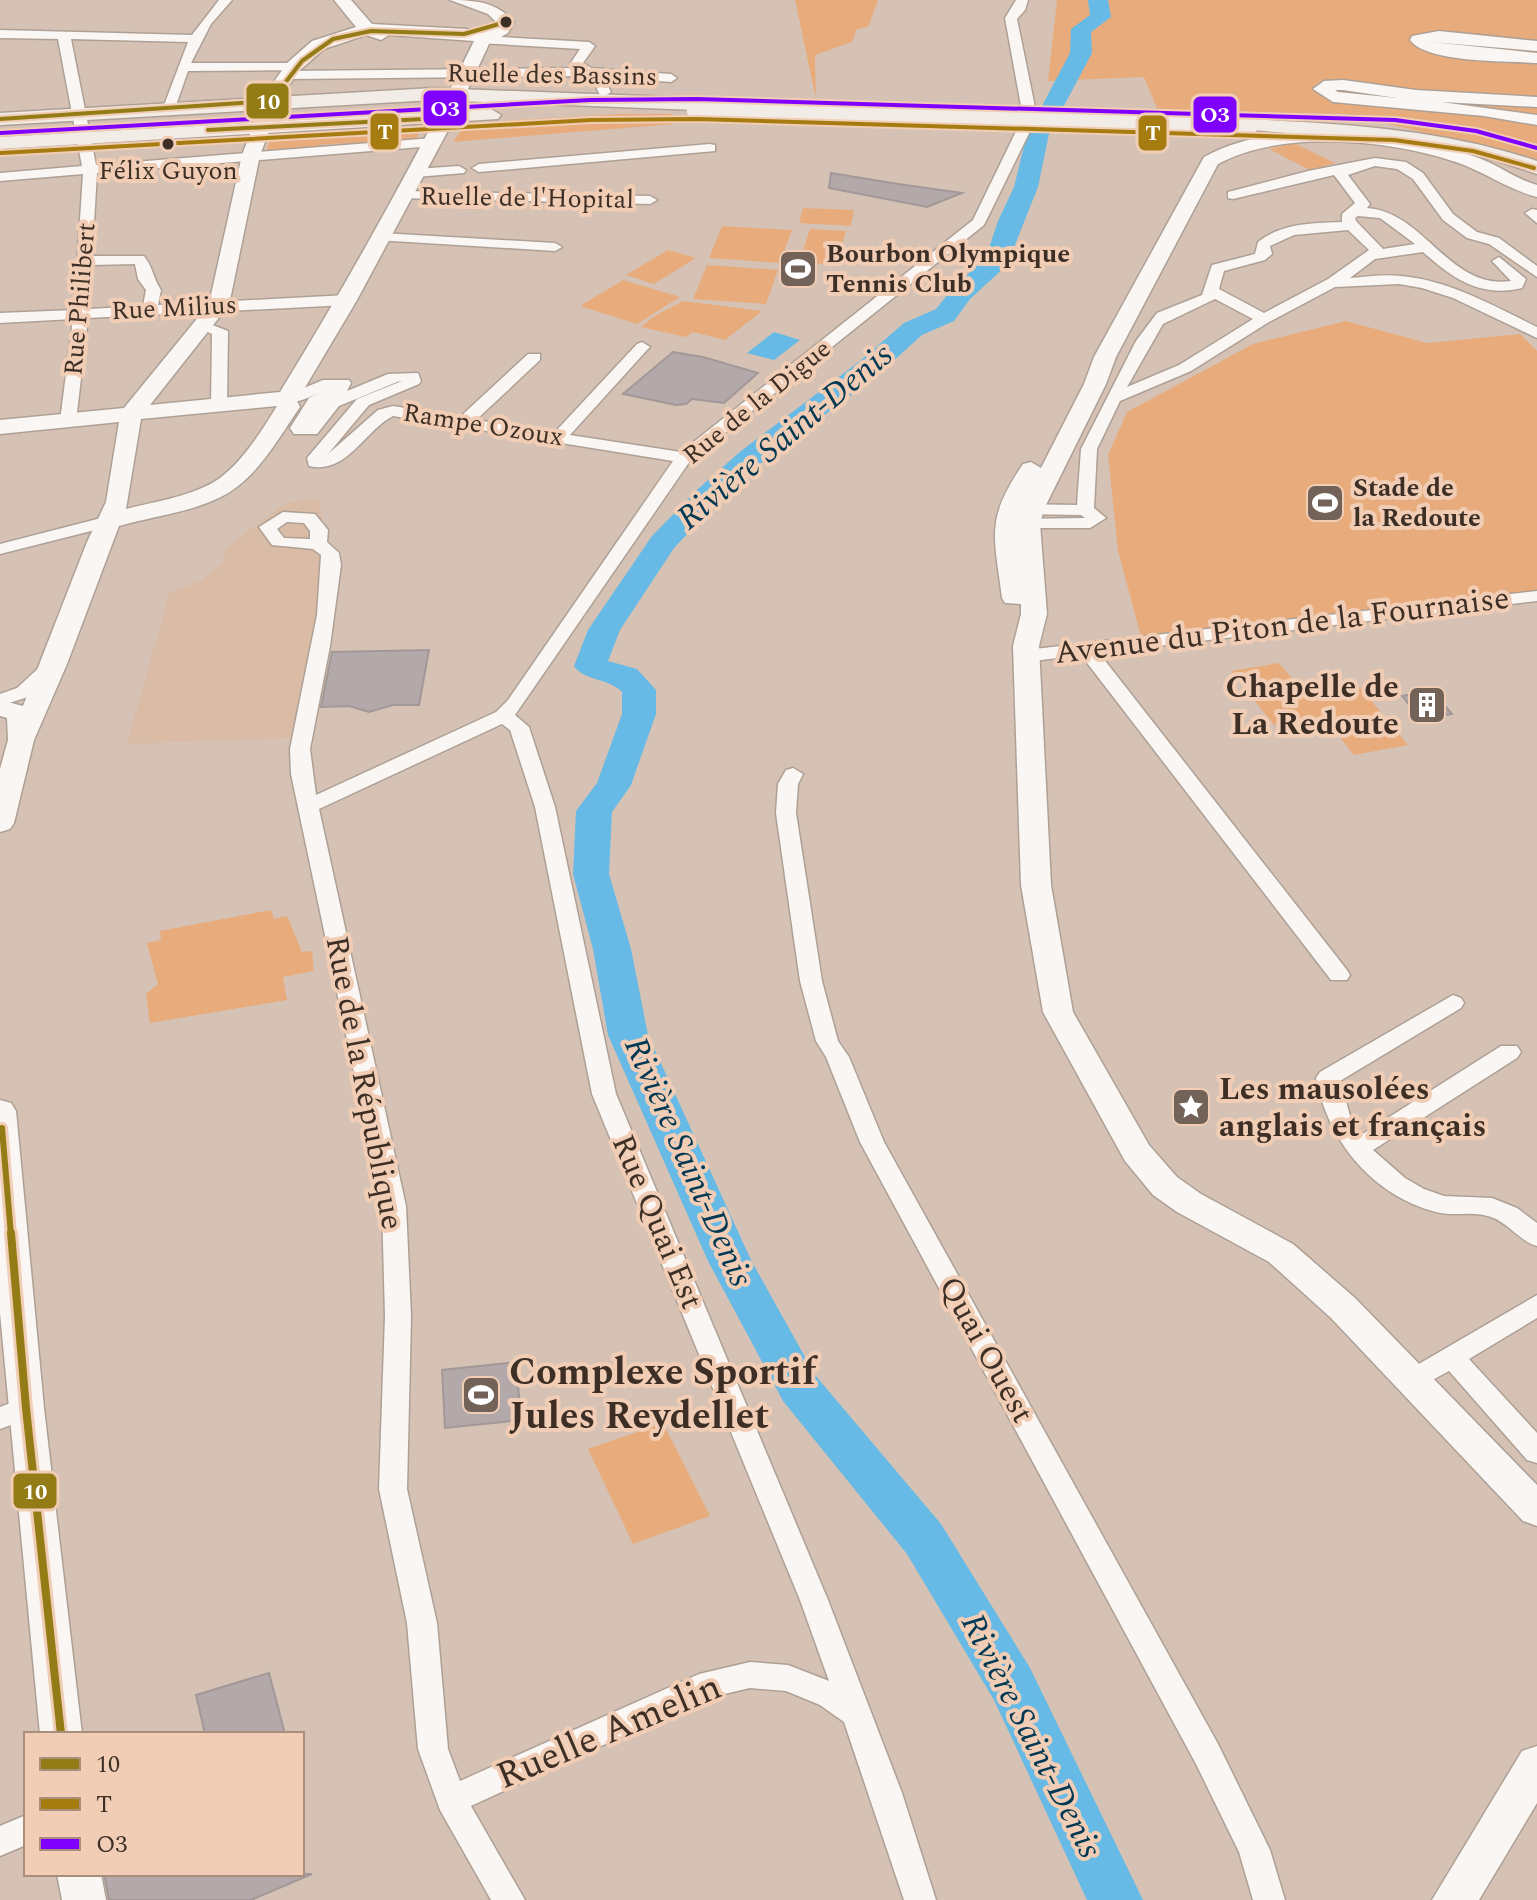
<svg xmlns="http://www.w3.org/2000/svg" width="1537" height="1900" font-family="Spectral,serif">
  <rect width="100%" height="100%" fill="#d5c2b4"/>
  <!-- built -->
  <polygon fill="#dabba5" points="319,498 327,555 293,738 127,744 170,592 200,581 223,563 226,548 286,503"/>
  <!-- green -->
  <g fill="#e8ac7c">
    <polygon points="795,0 878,0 868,27 857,29 852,42 815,55 816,99"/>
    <polygon points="1057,0 1537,0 1537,160 1347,114 1158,111 1144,77 1048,81"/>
    <polygon points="618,114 672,114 674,124 453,142 467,123"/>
    <path d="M420 128 416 141C382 143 351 142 318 145L323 148 266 152 271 136Z"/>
    <polygon points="1294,143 1335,163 1310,170 1269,149"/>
    <polygon points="803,208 854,210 851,226 799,223"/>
    <polygon points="722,226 792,230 780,263 709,258"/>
    <polygon points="810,229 846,231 836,265 799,262"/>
    <polygon points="668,250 696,258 654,284 626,275"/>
    <polygon points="707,265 778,270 766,304 693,299"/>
    <polygon points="623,280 680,297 637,324 580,306"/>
    <polygon points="683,301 762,311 725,340 693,332 686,337 641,327 653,317"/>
    <polygon points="1346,321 1427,343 1520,334 1537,351 1537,592 1142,640 1118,551 1108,455 1127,412 1253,344"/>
    <polygon points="1279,663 1307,696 1360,687 1408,745 1354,755 1323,716 1274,725 1231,671"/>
    <polygon points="271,910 274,919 287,916 302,952 312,951 314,971 283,977 287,1000 150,1023 146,994 158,984 147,943 161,940 160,931"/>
    <polygon points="663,1423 710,1516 633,1544 588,1449"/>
  </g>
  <!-- water -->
  <polygon fill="#66bae5" points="774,332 800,340 774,360 747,353"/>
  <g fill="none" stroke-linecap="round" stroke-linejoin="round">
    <!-- river -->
    <path fill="#66bae5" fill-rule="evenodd" d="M1088 0H1108L1111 17 1091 32 1092 53 1049 134 1038 187 1007 265 970 299 954 321 922 335 880 373 761 463 718 501 674 548 620 630 608 661 637 669 656 690V714L631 785 612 812 609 874 631 949 648 1035 751 1260 815 1375 941 1524 1030 1668 1143 1900H1087L994 1700 907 1554 783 1401 708 1261 608 1035 593 949 573 874 576 811 597 783 622 714V692C609 678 584 681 574 666L588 630 652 536 698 489 741 451 860 361 904 323 936 309 952 289 986 257 998 221 1014 187 1027 134 1070 53 1071 29 1090 15Z"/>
  </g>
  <!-- building -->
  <g fill="#b3a9aa" stroke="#a29897" stroke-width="2">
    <polygon points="831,173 898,184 962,193 927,207 829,188"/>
    <polygon points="673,352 703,357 758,373 724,403 692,399 686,404 676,405 623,394"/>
    <polygon points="429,650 419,705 393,705 369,712 349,706 321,707 332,652"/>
    <polygon points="1432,691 1452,714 1421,719 1402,696"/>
    <polygon points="516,1362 521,1420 445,1428 442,1370"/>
    <polygon points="269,1673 285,1734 205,1734 196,1695"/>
    <polygon points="104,1874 312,1874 251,1900 109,1900"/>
  </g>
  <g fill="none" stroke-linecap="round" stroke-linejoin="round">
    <defs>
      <g id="street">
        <path d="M219 0H232L211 24 191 63H293L297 64V70L188 71 175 108 169 112 163 108 188 42 71 39 96 165 433 138 440 142 433 146 97 173 92 256H144C153 267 153 278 161 290L158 305 347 295 355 300 347 305 88 318 76 421 68 426 62 424 60 421 73 319 0 323V313L74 310 83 174 0 181V173L82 166 58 39 0 38V30L192 35ZM135 264 138 279 146 290 143 306 89 309 91 265Z"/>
        <path d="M1016 0H1028L1025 10 1017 19 1037 117 984 225 690 461 515 715 529 727 555 807 616 1094 828 1600 902 1793 936 1900H904L844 1722 820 1705 786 1691 750 1688 703 1699 471 1806 525 1900H491L440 1810 418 1749 407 1623 379 1489 385 1316 382 1206 291 774 290 749 317 615 321 555 313 549 272 545 259 527 283 512 315 514 328 530 327 542 339 553 341 565 330 646 310 749 316 795 496 712 508 700 673 461 393 416C365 430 347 475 309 466L307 458 357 399 402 381 397 382 339 406 317 434H294L290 428 309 398 326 389C312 396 293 408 280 398L323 380H349L351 383 347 391 388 374 418 373 421 381 419 384 369 405 328 454 378 410 393 406 460 417 528 354H540V360L476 420 555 432 637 344 642 342 650 347 647 350 570 435 681 452 973 220 1023 117 1005 18ZM287 522 304 523 310 531V539L284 538 277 529ZM502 724 510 730 535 807 592 1094 800 1600 829 1681 788 1665 750 1662 699 1674 460 1781 448 1749 437 1623 407 1489 411 1316 406 1206 319 809Z"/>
        <polygon points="483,36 589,42 595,46 583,63 591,68 671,74 677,78 671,82 603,77 611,92 605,96 600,95 593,81 585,76 288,79 282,75 288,71 574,68 570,64 580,49 479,43 477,40"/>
        <polygon points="710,144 715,145 715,151 479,172 472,168 479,164"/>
        <path d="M1375 158 1406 162 1423 173 1453 214 1477 232 1499 238 1537 266V277L1489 244 1467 238 1443 220 1413 179 1397 169 1375 166 1348 175 1370 204 1367 208C1425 212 1449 290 1511 281L1492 261 1499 257 1526 279 1522 288C1481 298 1453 279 1423 252L1375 259 1350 278C1366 277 1384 274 1401 276 1449 280 1494 306 1537 327V338L1453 298 1422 288 1399 284 1335 287 1269 322 1191 371 1120 401 1097 449 1094 508 1106 518 1090 528H1004L1001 524 1004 520 1010 519 1085 518 1081 515 1015 514 1006 509 1015 504 1077 505 1081 449 1136 341 1157 313 1202 295 1212 265 1255 254 1258 242C1281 223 1314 223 1342 222V214L1355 203 1334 175 1233 199 1228 198V192L1308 171ZM1358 216 1380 218 1415 244 1383 249 1356 221 1355 218ZM1348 230 1369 250 1328 279 1264 313 1219 289 1224 271 1265 260 1272 254 1270 246 1294 235ZM1215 299 1253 319 1179 365 1127 387 1163 324Z"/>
        <polygon points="459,166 466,170 464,173 416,177 409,173 416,169"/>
        <polygon points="404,191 650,196 657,200 650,204 399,198 399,192"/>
        <polygon points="1532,209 1537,210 1537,223 1525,213"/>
        <polygon points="381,233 555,243 562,247 555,251 376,240 374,237"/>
        <polygon points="202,321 228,331 227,405 219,410 211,405 212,334 194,326"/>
        <polygon points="109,516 118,521 115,525 0,554 0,544"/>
        <polygon points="1537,591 1537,601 1099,653 1347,970 1350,975 1347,980 1331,980 1081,655 1026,662 1017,656 1026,650"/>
        <polygon points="51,661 60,667 31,696 0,706 0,694 17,688 44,663"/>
        <polygon points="793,768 803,774 798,784 796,813 822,981 838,1041 849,1057 884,1142 1218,1744 1270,1850 1285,1900 1253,1900 1239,1852 1196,1764 860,1142 826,1057 816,1041 800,981 776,813 778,784 786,770"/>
        <path d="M1453 995 1461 998 1464 1003 1461 1008 1340 1081 1351 1119 1361 1135 1501 1046H1517L1521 1052 1517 1058 1373 1150 1405 1178 1424 1189 1444 1196 1492 1198 1517 1208 1537 1223V1246C1519 1241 1509 1223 1491 1217 1473 1210 1454 1217 1436 1212 1372 1195 1328 1141 1316 1078L1320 1072Z"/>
        <polygon points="1537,1295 1537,1318 1469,1359 1537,1433 1537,1463 1527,1460 1449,1371 1414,1390 1405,1386 1401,1379 1405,1372"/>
        <polygon points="26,1397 36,1400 39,1408 36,1416 0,1429 0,1407"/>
        <polygon points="26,1815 26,1845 0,1856 0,1826"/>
      </g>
      <g id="secondary">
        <path d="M334 0H351L372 24 466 29 483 33 497 23 488 14 450 0C475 0 497 2 514 22L508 33 489 44 452 123 357 300 297 401 300 407C282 433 263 467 238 486 207 511 156 515 119 526L67 664 34 740 14 823 10 829 0 832V769L8 740 7 718 0 716V700L23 706 87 542 106 502 119 422 0 434V420L124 408 209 304 242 155 266 93 287 63 312 41 356 27ZM366 35 381 40 389 35 474 41C415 162 350 278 280 392L150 405 229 305 260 155 284 93 299 71 324 49ZM277 406C263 429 243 461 220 478 195 496 156 501 126 509L141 419Z"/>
        <path d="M1439 31 1537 41V51L1431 42 1537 53V63C1508 61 1426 63 1410 40L1412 36Z"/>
        <path d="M1343 80 1416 90 1537 97V107L1441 102 1537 115V125L1484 116 1333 102 1313 89 1324 81ZM1335 90H1343L1397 98 1338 92Z"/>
        <path d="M1300 132C1359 132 1419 137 1476 157 1497 164 1515 179 1537 185V197C1510 190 1489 175 1464 165 1395 140 1284 128 1218 164L1116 357 1106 384 1044 509 1040 524 1047 614 1039 646 1051 885 1073 1012 1149 1145 1177 1177 1201 1194 1293 1244 1355 1298 1537 1485V1526L1523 1521 1331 1318 1269 1262 1177 1212 1153 1195 1125 1161 1043 1012 1021 885 1013 646 1021 614V604L1005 603 1002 598C994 535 985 520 1023 464L1031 462 1041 468 1084 384 1094 357 1204 157C1235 140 1265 135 1300 132Z"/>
        <polygon points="0,1100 11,1103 16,1111 44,1408 82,1734 40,1734 0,1313"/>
        <polygon points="1537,1746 1537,1803 1479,1900 1432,1900 1522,1751"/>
        <polygon points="57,1874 101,1874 106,1900 62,1900"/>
      </g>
      <g id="primary">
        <polygon points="433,88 697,98 707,104 697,110 433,100 0,125 0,113"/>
        <polygon points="491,109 501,115 498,119 0,149 0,137"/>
        <path d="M1248 119C1346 124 1443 129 1537 161V174L1495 160 1431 146 1241 129 1238 125Z"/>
      </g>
    </defs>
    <!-- street casing -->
    <use href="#street" stroke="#aea095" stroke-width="3"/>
    <!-- secondary casing -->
    <use href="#secondary" stroke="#aea095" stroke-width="3"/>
    <!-- primary casing -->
    <use href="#primary" stroke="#afa095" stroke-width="3"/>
    <!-- street -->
    <use href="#street" fill="#f9f6f4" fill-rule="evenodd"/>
    <!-- secondary -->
    <use href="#secondary" fill="#f9f6f4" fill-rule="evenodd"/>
    <!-- primary -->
    <use href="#primary" fill="#f2ece7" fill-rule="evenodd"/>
    <defs>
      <polyline id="primary-bridge" points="697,109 1248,125"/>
    </defs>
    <!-- primary-bridge casing -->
    <use href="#primary-bridge" stroke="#afa095" stroke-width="23" stroke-linecap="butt"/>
    <!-- primary-bridge -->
    <use href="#primary-bridge" stroke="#f2ece7" stroke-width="21"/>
    <defs>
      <g id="bus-1-far2">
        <polyline points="0,119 271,101 302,61 333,39 371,31 464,34 506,22"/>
        <polyline points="208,130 443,118"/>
      </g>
      <polyline id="bus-1-far1" points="2,1128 11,1235"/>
      <polyline id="bus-1" points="11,1233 26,1408 61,1734"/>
      <polyline id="bus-2" points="1,153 591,120 697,119 1394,140 1473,151 1534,168"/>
      <polyline id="bus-3" points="0,133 590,100 697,99 1395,120 1476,131 1537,148"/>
    </defs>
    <!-- bus-1-far2 casing -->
    <use href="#bus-1-far2" stroke="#f0cdb4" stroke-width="8"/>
    <!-- bus-1-far1 casing -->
    <use href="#bus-1-far1" stroke="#f0cdb4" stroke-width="12"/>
    <!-- bus-1 casing -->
    <use href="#bus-1" stroke="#f0cdb4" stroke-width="14"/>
    <!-- bus-2 casing -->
    <use href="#bus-2" stroke="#f0cdb4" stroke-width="8"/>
    <!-- bus-3 casing -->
    <use href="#bus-3" stroke="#f0cdb4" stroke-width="8"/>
    <!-- bus-1-far2 -->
    <use href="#bus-1-far2" stroke="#937c15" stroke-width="4"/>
    <!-- bus-1-far1 -->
    <use href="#bus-1-far1" stroke="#937c15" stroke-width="6"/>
    <!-- bus-1 -->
    <use href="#bus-1" stroke="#937c15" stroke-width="8"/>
    <!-- bus-2 -->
    <use href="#bus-2" stroke="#a67c11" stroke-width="4"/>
    <!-- bus-3 -->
    <use href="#bus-3" stroke="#8000ff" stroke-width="4"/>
  </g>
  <!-- icons -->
  <defs>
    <symbol id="stadium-square" viewBox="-11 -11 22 22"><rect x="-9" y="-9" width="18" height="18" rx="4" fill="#726257" stroke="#f0cdb4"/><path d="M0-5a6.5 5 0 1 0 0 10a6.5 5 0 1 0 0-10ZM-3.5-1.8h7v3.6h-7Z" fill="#fff"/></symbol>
    <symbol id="building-square" viewBox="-11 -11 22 22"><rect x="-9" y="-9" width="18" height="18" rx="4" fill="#726257" stroke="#f0cdb4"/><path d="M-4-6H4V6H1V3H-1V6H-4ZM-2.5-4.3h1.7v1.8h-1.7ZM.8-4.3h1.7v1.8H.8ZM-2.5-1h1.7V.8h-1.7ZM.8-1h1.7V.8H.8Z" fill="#fff"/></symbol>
    <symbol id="sight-square" viewBox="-11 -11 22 22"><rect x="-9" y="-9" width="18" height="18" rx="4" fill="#726257" stroke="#f0cdb4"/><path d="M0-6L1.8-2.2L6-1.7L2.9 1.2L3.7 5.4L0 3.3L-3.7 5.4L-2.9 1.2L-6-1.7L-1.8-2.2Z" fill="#fff"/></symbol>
  </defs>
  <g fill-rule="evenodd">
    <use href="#stadium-square" x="776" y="247" width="44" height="44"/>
    <use href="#stadium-square" x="1303" y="481" width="44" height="44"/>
    <use href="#building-square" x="1405" y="683" width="44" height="44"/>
    <use href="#sight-square" x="1169" y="1085" width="44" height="44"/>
    <use href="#stadium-square" x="459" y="1373" width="44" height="44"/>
  </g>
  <!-- markers -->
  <g fill="#3d2f25" stroke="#f0cdb4" stroke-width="3">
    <circle cx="506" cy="22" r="7"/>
    <circle cx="168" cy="144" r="7"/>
  </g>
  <g text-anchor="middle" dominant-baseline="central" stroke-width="8" stroke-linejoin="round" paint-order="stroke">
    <!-- far-street labels -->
    <g font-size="26" fill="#3d2f25" stroke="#f0cdb4">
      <text transform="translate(552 75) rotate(1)">Ruelle des Bassins</text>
      <text transform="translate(527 198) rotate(1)">Ruelle de l'Hopital</text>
      <text transform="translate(80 299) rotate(-85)">Rue Philibert</text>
      <text transform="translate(174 308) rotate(-3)">Rue Milius</text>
      <text transform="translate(757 402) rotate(-39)">Rue de la Digue</text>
      <text transform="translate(483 425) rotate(9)">Rampe Ozoux</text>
    </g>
    <!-- far-bus labels -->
    <g font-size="26" fill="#3d2f25" stroke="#f0cdb4">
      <text x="168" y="171">Félix Guyon</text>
    </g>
    <!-- far-poi labels -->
    <g font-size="26" font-weight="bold" fill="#3d2f25" stroke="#f0cdb4" text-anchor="start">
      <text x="826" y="254">Bourbon Olympique<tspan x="826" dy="30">Tennis Club</tspan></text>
      <text x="1353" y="488">Stade de<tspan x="1353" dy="30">la Redoute</tspan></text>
    </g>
    <!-- street labels -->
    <g font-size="32" fill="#3d2f25" stroke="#f0cdb4">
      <text transform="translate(1282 626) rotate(-7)">Avenue du Piton de la Fournaise</text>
      <text transform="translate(364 1083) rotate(79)">Rue de la République</text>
      <text transform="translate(657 1222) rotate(67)">Rue Quai Est</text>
      <text transform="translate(986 1350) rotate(61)">Quai Ouest</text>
    </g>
    <!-- poi labels -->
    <g font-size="32" font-weight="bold" fill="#3d2f25" stroke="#f0cdb4" text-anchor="end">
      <text x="1399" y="687">Chapelle de<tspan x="1399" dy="37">La Redoute</tspan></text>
      <text x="1219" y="1089" text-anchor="start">Les mausolées<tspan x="1219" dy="37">anglais et français</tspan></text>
    </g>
    <!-- water labels -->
    <g font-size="34" font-style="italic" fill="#013853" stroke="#f0cdb4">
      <text transform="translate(785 437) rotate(-40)">Rivière Saint-Denis</text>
      <text transform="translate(688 1162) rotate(66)">Rivière Saint-Denis</text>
      <text transform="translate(1031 1736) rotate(63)">Rivière Saint-Denis</text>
    </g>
    <!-- near-poi labels -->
    <g font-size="38" font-weight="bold" fill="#3d2f25" stroke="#f0cdb4" text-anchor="start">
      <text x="509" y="1373">Complexe Sportif<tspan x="509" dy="44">Jules Reydellet</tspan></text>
    </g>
    <!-- near-street labels -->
    <g font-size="38" fill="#3d2f25" stroke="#f0cdb4">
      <text transform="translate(609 1732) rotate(-23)">Ruelle Amelin</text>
    </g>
  </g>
  <g stroke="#f0cdb4" stroke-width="3">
    <rect x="245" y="82" width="45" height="38" rx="8" fill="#937c15"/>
    <rect x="422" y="89" width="46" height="38" rx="8" fill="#8000ff"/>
    <rect x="1192" y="95" width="46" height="39" rx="8" fill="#8000ff"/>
    <rect x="369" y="112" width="31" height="39" rx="8" fill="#a67c11"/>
    <rect x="1137" y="114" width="31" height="38" rx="8" fill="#a67c11"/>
    <rect x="12" y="1472" width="46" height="38" rx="8" fill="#937c15"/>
  </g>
  <g font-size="22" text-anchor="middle" font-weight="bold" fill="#fff">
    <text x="268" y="109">10</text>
    <text x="445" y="116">O3</text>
    <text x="1215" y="122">O3</text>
    <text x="385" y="139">T</text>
    <text x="1153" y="140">T</text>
    <text x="35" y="1499">10</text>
  </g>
  <!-- legend -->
  <rect x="24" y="1732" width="280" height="144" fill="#f0cdb4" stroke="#a88e7b" stroke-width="2"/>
  <rect x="40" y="1758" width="40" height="12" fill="#937c15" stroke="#a88e7b" stroke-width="2"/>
  <text x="96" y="1772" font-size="24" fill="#3d2f25">10</text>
  <rect x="40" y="1798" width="40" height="12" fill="#a67c11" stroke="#a88e7b" stroke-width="2"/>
  <text x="96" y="1812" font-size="24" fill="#3d2f25">T</text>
  <rect x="40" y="1838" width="40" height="12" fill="#8000ff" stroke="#a88e7b" stroke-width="2"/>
  <text x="96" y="1852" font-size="24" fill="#3d2f25">O3</text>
</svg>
